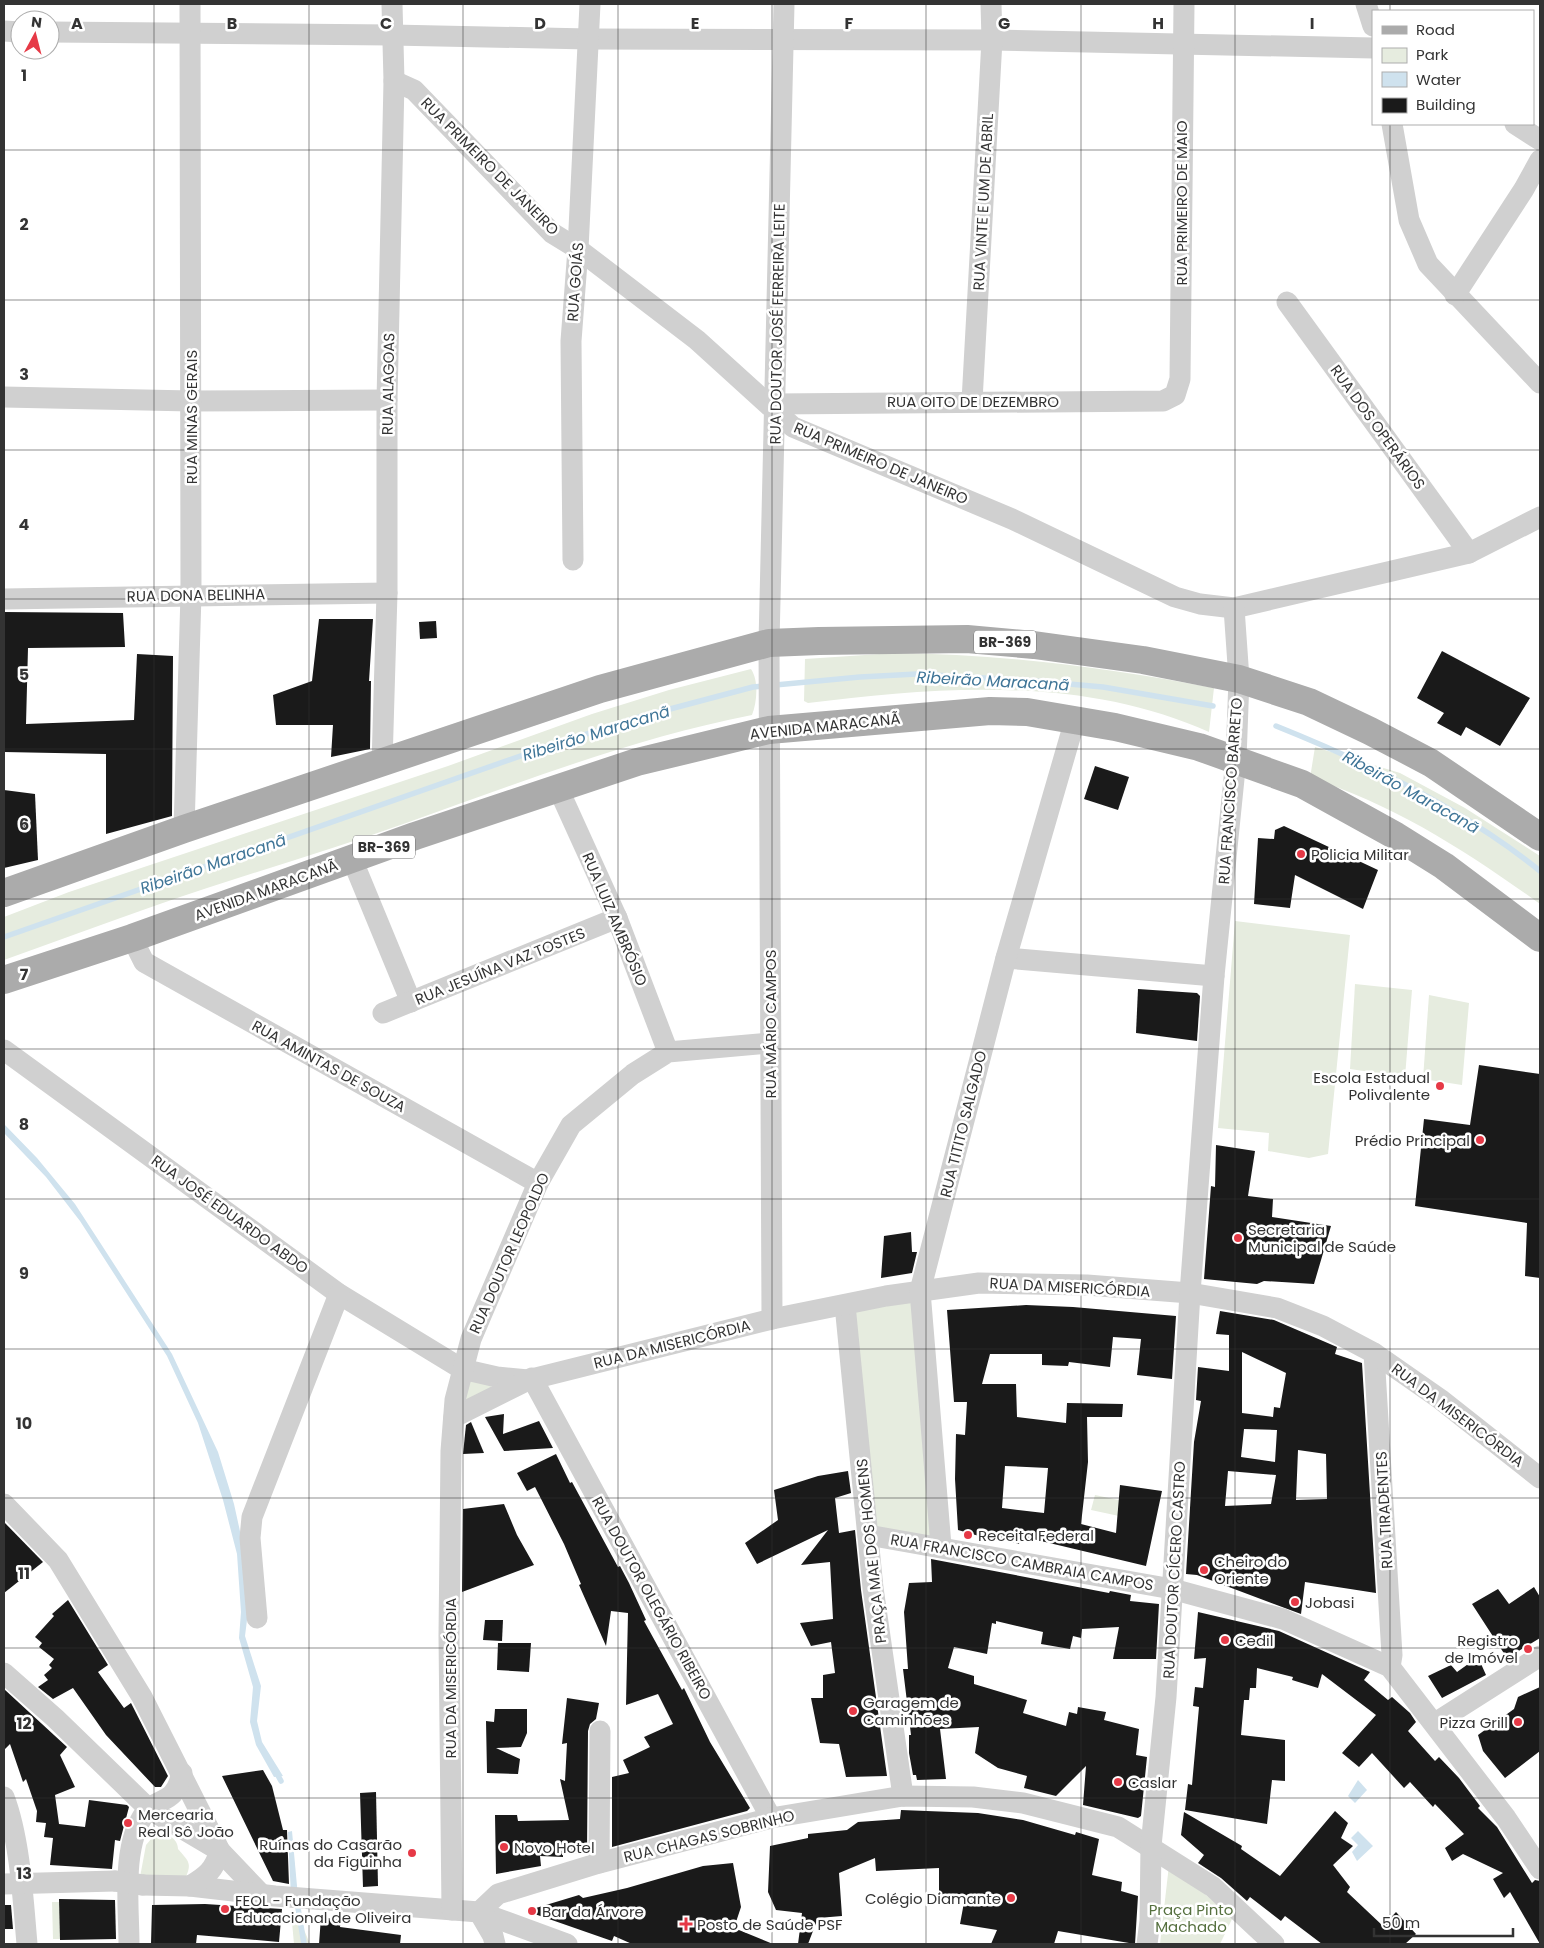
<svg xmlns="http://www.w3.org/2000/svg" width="1544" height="1948" font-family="Poppins,sans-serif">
  <rect width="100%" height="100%" fill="#fff"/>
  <!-- green -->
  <g fill="#e6ecdf">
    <path d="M895 653C1002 654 1109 668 1214 688L1209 732C1084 676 941 686 808 703L804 701 805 659Z"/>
    <path d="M751 669C759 681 757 702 752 715 634 738 522 782 409 822 325 852 240 876 157 905 105 923 55 942 4 960V917L69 892 448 766 592 714 669 690Z"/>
    <path d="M1315 747 1400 773 1465 808 1540 856V904C1469 853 1394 804 1310 778Z"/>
    <polygon points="1235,921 1350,935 1328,1154 1309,1158 1268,1151 1269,1133 1218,1128"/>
    <polygon points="1355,984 1412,990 1405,1077 1350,1069"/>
    <polygon points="1429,995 1469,1003 1462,1085 1423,1079"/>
    <polygon points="914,1299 935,1538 877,1528 852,1309"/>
    <polygon points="464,1376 488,1380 494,1392 459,1411"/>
    <polygon points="1095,1495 1123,1501 1119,1516 1091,1510"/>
    <path d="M157 1832C166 1833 178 1838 178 1849 189 1862 193 1863 184 1881L140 1877 146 1845Z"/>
    <polygon points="1169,1865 1233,1917 1220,1944 1160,1944"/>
    <polygon points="52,1902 61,1902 62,1939 53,1939"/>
    <polygon points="299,1918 310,1944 294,1944 292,1922"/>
  </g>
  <!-- water -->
  <g fill="#cfe2ee">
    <polygon points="4,1124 37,1158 75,1204 101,1244 172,1354 218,1452 234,1504 245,1554 248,1612 245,1636 261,1686 257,1721 262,1742 283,1776 274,1777 256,1745 250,1722 253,1687 239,1638 241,1612 237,1554 223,1500 198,1423 167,1356 80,1221 46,1177 4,1133"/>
    <polygon points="1358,1780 1367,1790 1355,1803 1348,1796"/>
    <polygon points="292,1831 298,1897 291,1897 288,1832"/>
    <polygon points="1358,1831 1373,1846 1357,1861 1352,1852 1358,1845 1351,1838"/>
  </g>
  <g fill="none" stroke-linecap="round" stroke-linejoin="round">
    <!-- stream -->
    <g stroke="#cfe2ee" stroke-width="5.5">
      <path d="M1276 726C1366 762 1465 810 1540 871"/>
      <polyline points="4,937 546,747 636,718 753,687 860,677 917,674 1035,681 1103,687 1213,706"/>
      <polyline points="275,1770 281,1781"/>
      <polyline points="297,1902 304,1944"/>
    </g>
  </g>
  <!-- building -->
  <g fill="#1a1a1a" fill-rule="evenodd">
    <polygon points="4,612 123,613 125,647 28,648 26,724 134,720 137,654 173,656 172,816 106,834 106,754 4,752"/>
    <polygon points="319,619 373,619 369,681 371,681 370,749 331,757 333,725 276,725 273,695 312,681"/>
    <polygon points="436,621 437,638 420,639 419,622"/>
    <polygon points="1442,651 1530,698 1500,746 1466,727 1461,736 1437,723 1444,713 1417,698"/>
    <polygon points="1095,766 1129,777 1118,810 1084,799"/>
    <polygon points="4,790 35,794 38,860 4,868"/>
    <polygon points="1284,826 1378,870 1363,909 1295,875 1290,908 1254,904 1258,838 1274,839 1275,830"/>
    <polygon points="1138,989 1197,993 1200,996 1197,1041 1136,1033"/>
    <polygon points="1479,1065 1540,1074 1540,1278 1525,1276 1527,1223 1415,1206 1424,1119 1470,1125"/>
    <polygon points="1216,1145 1255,1151 1248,1196 1273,1199 1272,1217 1331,1226 1314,1284 1264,1281 1257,1284 1204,1279 1211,1186 1215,1187"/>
    <polygon points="911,1232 912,1252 917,1252 912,1273 881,1278 884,1236"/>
    <path d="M1026 1305 1073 1307 1176 1316 1172 1379 1137 1375 1141 1339 1113 1337 1110 1367 1069 1362 1068 1366 1042 1365V1354H990L982 1384H1016L1017 1417 1066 1423 1067 1403 1123 1404 1122 1417H1087L1088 1462 1081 1524 1116 1533 1120 1485 1162 1491 1146 1566 1020 1536 1019 1544 1000 1538V1542L958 1530 955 1479 956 1434 965 1435 967 1402H954L947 1310ZM1005 1466 1048 1468 1044 1513 1002 1508Z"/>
    <path d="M1220 1311 1274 1320 1337 1347 1335 1354 1362 1363 1376 1593 1305 1582 1301 1614 1197 1575 1186 1574 1194 1442 1201 1401 1196 1400 1198 1367 1229 1371V1335L1216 1334ZM1242 1352 1286 1373 1280 1408 1274 1407 1273 1417 1242 1413ZM1244 1429 1277 1430 1275 1462 1241 1457ZM1298 1450 1326 1454 1327 1499 1296 1500ZM1228 1471 1276 1475 1271 1504 1225 1506Z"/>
    <polygon points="504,1414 503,1434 539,1421 553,1448 504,1451 485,1417"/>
    <polygon points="471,1422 484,1453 463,1454 466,1425"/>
    <polygon points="556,1454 570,1483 572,1482 618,1567 620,1566 629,1583 646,1620 644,1621 682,1690 684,1688 710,1742 750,1808 747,1811 612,1847 612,1777 629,1773 623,1760 650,1747 644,1737 673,1724 658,1694 626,1705 628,1613 611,1611 606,1646 579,1585 581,1584 564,1544 535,1487 527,1491 517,1473"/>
    <polygon points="848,1471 851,1493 835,1498 839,1533 855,1530 861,1590 887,1776 846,1777 839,1744 820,1743 811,1698 823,1698 823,1675 835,1673 831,1642 811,1646 800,1623 833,1619 830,1562 801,1565 828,1530 757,1564 745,1543 778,1520 774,1490 818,1476"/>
    <polygon points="504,1504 517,1535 534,1565 462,1592 463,1509"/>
    <polygon points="4,1522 43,1562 4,1593"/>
    <polygon points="931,1559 1109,1593 1110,1591 1131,1595 1130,1601 1159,1604 1156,1659 1113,1659 1119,1627 1082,1629 1081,1638 1073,1636 1070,1649 1041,1644 1043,1632 996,1621 996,1624 992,1623 987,1654 954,1647 948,1668 974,1676 974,1684 1027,1700 1023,1713 1066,1726 1069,1712 1077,1714 1078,1707 1106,1712 1104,1720 1139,1729 1136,1755 1147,1757 1141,1816 1138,1818 1083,1805 1086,1766 1056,1796 1024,1788 1027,1776 998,1768 975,1753 979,1727 940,1729 946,1779 917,1780 916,1775 913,1775 909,1753 909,1735 911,1735 903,1669 908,1669 904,1612 909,1583 932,1582"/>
    <polygon points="1534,1587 1540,1597 1540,1638 1507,1658 1472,1604 1498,1589 1509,1604"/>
    <polygon points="68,1600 108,1665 98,1672 124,1708 131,1703 168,1776 161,1787 155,1787 106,1735 73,1688 53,1699 38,1687 48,1680 44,1675 52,1668 49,1665 54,1659 39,1647 42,1643 35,1637 54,1616 52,1614"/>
    <polygon points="1198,1612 1279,1631 1370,1672 1364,1680 1388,1700 1392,1697 1410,1713 1416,1722 1408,1731 1435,1761 1439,1757 1459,1778 1480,1806 1478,1808 1497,1827 1532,1883 1535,1880 1540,1881 1540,1944 1510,1892 1504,1898 1493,1879 1503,1873 1463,1854 1452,1861 1445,1848 1464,1834 1435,1804 1433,1807 1410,1782 1404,1788 1372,1753 1359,1767 1342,1753 1376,1715 1322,1674 1318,1688 1292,1680 1293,1677 1257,1668 1256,1688 1250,1688 1249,1700 1244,1700 1241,1735 1285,1740 1285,1781 1272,1780 1267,1824 1185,1810 1188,1784 1192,1785 1199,1707 1193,1706 1195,1687 1203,1688 1206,1658 1194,1659"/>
    <polygon points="485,1620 503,1620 502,1641 483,1640"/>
    <polygon points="498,1643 531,1643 529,1672 497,1670"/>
    <polygon points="1478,1657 1486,1675 1442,1698 1428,1676 1451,1665 1457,1672"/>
    <polygon points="1540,1687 1540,1751 1505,1778 1483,1751 1478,1735 1514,1709 1518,1697"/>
    <polygon points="4,1689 67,1747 60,1755 75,1787 55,1795 59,1824 85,1827 89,1800 127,1805 129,1807 120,1841 115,1840 112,1869 50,1865 53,1838 44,1837 46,1823 36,1822 37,1811 26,1779 23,1782 10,1744 4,1750"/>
    <polygon points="567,1698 599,1703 596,1719 590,1724 588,1731 587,1854 563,1853 563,1857 540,1856 541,1866 496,1874 495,1815 517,1815 518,1821 569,1820 560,1779 565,1781 567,1743 562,1744"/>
    <polygon points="495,1709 527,1709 527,1733 521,1747 496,1748 520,1759 518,1774 487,1773 486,1721 494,1722"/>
    <polygon points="263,1770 272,1786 283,1830 287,1830 289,1884 273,1881 222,1776"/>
    <polygon points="376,1792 378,1886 363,1887 360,1793"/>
    <polygon points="901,1810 978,1813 1023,1820 1075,1835 1076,1832 1099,1839 1092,1875 1122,1882 1121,1891 1138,1896 1135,1944 1058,1931 1054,1944 991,1944 997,1930 960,1924 965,1897 939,1900 939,1868 876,1871 875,1858 839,1873 842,1916 818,1918 808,1944 798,1944 802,1913 776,1910 768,1892 770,1846 808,1838 808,1834 847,1830 858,1822 900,1819"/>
    <polygon points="1335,1811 1348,1823 1341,1838 1353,1846 1333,1865 1350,1887 1347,1892 1383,1926 1396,1912 1416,1934 1405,1944 1322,1944 1285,1916 1281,1921 1250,1897 1247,1901 1221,1878 1198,1863 1204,1855 1181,1835 1184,1812 1242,1846 1241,1849 1280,1876"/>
    <polygon points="733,1863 741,1907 734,1928 773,1944 632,1944 614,1936 612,1941 526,1911 579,1895 583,1898 627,1888 703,1866"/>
    <polygon points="59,1899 115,1900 116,1939 60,1940"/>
    <polygon points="205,1904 282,1909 279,1942 197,1935 196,1944 151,1944 152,1905"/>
    <polygon points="4,1905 11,1905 13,1929 4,1929"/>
    <polygon points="321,1917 341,1920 340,1927 401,1935 400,1944 319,1944"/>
  </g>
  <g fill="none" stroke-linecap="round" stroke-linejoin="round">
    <!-- minor -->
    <g stroke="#d0d0d0" stroke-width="21">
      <polyline points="1366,4 1373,26"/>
      <polyline points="4,31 20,32"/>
      <polyline points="50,32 392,35 589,39 992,40 1373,48"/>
      <polyline points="394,81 414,90 552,233 578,249 697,340 793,427 1012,519 1175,597 1200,604 1234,608 1469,553 1540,517"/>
      <polyline points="1392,124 1409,220 1428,264 1540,383"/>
      <polyline points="1515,124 1540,140"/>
      <polyline points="1455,295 1524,189 1540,160"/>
      <polyline points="1287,302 1469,553"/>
      <polyline points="4,397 191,401 387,400"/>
      <polyline points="972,401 992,40 991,4"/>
      <polyline points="775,404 1163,401 1175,395 1180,379 1184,4"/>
      <polyline points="573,560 571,341 578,249 590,4"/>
      <polyline points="4,599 387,593"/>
      <polyline points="382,764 387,593 387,400 394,81 392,4"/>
      <polyline points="558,788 617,918 668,1052"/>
      <polyline points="184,829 191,594 190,4"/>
      <polyline points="352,859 411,1002"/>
      <polyline points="132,938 144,962 538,1183"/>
      <polyline points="1006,958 1214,976"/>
      <polyline points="383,1013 617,918"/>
      <polyline points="4,1050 339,1294 462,1369 497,1377 528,1380"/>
      <polyline points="845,1305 873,1588 903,1796"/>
      <polyline points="772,1319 769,643 784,4"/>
      <polyline points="1374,1353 1392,1655 1390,1667"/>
      <polyline points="532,1378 771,1818"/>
      <polyline points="454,1417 528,1380 772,1319 886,1296 979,1283 1087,1285 1190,1293 1277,1308 1323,1326 1374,1353 1440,1399 1540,1478"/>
      <polyline points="4,1504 58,1560 142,1697 220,1851 261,1894"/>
      <polyline points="868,1535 1172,1589 1283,1619 1390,1667 1506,1818 1540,1869"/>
      <polyline points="941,1546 920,1291 1006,958 1075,720"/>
      <polyline points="257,1618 250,1538 252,1517 339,1294"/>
      <polyline points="4,1673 55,1718 149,1809 220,1851"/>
      <polyline points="1435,1723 1540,1656"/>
      <path d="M4 1797C20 1839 23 1899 27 1944"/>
      <polyline points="599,1863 600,1731"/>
      <polyline points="4,1884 115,1881"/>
      <polyline points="143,1885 190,1886 275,1896 479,1912 567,1944"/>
      <path d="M190 1886C207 1876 214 1870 220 1851"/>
      <polyline points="452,1910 449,1636 451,1451 455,1400 471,1339 538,1183 571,1125 633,1074 668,1052 770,1043"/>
      <path d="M129 1944C129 1906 121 1846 145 1813 159 1795 174 1807 182 1773"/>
      <polyline points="495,1944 493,1936 479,1912 498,1894 599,1863 771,1818 903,1796 973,1797 1023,1803 1118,1827 1213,1887 1274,1944"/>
      <polyline points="1147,1944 1150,1921 1151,1846 1166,1697 1190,1293 1214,976 1236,759 1239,679 1234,608"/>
    </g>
    <!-- major -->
    <g stroke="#ababab" stroke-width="28">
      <polyline points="4,893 184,829 600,689 769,643 819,641 967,639 1034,645 1143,660 1239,679 1309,702 1370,731 1431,763 1540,837"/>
      <polyline points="4,980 132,938 415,836 637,762 769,730 990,711 1027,712 1115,727 1199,747 1302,784 1396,836 1444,866 1540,938"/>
    </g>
    <!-- minor-bridge -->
    <polyline stroke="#d0d0d0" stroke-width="21" points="115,1881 143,1885"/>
  </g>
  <!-- grid -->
  <path fill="none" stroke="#333" stroke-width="1" stroke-opacity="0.55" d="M154 4V1944M309 4V1944M463 4V1944M618 4V1944M772 4V1944M926 4V1944M1081 4V1944M1235 4V1944M1390 4V11M1390 124V1944M4 150H1540M4 300H1540M4 450H1540M4 599H1540M4 749H1540M4 899H1540M4 1049H1540M4 1199H1540M4 1349H1540M4 1498H1540M4 1648H1540M4 1798H1540"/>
  <!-- markers -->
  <g fill="#e63946" stroke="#fff" stroke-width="2">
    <circle cx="1301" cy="854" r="5"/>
    <circle cx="1440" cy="1086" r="5"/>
    <circle cx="1480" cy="1140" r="5"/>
    <circle cx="1238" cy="1238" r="5"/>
    <circle cx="968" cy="1535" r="5"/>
    <circle cx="1204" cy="1570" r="5"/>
    <circle cx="1295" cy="1602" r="5"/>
    <circle cx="1225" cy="1640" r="5"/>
    <circle cx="1528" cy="1649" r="5"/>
    <circle cx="853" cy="1711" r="5"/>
    <circle cx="1518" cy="1722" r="5"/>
    <circle cx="1118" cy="1782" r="5"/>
    <circle cx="128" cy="1823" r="5"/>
    <circle cx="504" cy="1847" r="5"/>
    <circle cx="412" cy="1853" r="5"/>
    <circle cx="1011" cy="1898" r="5"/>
    <circle cx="225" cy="1909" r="5"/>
    <circle cx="532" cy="1911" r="5"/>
    <path d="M683.5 1916.5h5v5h5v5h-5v5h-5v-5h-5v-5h5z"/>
  </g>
  <g text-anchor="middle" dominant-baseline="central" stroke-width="5" stroke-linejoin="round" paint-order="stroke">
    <!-- shield labels -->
    <g fill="#fff" stroke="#707070" stroke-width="1">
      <rect x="974" y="630.5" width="62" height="23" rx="4"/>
      <rect x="353" y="835.5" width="62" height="23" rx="4"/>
    </g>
    <g font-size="14" font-weight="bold" fill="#333">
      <text x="1005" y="642">BR-369</text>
      <text x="384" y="847">BR-369</text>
    </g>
    <!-- street labels -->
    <g font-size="15" fill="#333" stroke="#fff">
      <text transform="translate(490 166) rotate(45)">RUA PRIMEIRO DE JANEIRO</text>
      <text transform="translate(983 202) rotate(-87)">RUA VINTE E UM DE ABRIL</text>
      <text transform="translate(1181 203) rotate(-90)">RUA PRIMEIRO DE MAIO</text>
      <text transform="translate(575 282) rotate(-86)">RUA GOIÁS</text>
      <text transform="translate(777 324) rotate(-89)">RUA DOUTOR JOSÉ FERREIRA LEITE</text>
      <text transform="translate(388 384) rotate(-89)">RUA ALAGOAS</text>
      <text x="973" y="401">RUA OITO DE DEZEMBRO</text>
      <text transform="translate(191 417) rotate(-90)">RUA MINAS GERAIS</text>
      <text transform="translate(1378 427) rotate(54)">RUA DOS OPERÁRIOS</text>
      <text transform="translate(881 463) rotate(23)">RUA PRIMEIRO DE JANEIRO</text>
      <text transform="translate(196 595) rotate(-1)">RUA DONA BELINHA</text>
      <text transform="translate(825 726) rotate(-6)">AVENIDA MARACANÃ</text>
      <text transform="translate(1230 791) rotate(-86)">RUA FRANCISCO BARRETO</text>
      <text transform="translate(266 890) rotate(-20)">AVENIDA MARACANÃ</text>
      <text transform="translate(615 919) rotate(67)">RUA LUIZ AMBRÓSIO</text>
      <text transform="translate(500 966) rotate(-22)">RUA JESUÍNA VAZ TOSTES</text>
      <text transform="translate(770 1024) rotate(-90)">RUA MÁRIO CAMPOS</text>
      <text transform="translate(329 1066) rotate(29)">RUA AMINTAS DE SOUZA</text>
      <text transform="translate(963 1124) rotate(-76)">RUA TITITO SALGADO</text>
      <text transform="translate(230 1214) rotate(36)">RUA JOSÉ EDUARDO ABDO</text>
      <text transform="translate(509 1253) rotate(-66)">RUA DOUTOR LEOPOLDO</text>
      <text transform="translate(1070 1287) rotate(3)">RUA DA MISERICÓRDIA</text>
      <text transform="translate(672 1344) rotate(-14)">RUA DA MISERICÓRDIA</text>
      <text transform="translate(1458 1415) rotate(37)">RUA DA MISERICÓRDIA</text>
      <text transform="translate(1384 1510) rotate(-93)">RUA TIRADENTES</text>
      <text transform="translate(871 1551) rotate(-96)">PRAÇA MAE DOS HOMENS</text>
      <text transform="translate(1022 1562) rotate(10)">RUA FRANCISCO CAMBRAIA CAMPOS</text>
      <text transform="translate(1174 1570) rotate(-87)">RUA DOUTOR CÍCERO CASTRO</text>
      <text transform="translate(652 1598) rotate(61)">RUA DOUTOR OLEGÁRIO RIBEIRO</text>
      <text transform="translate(450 1678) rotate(-90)">RUA DA MISERICÓRDIA</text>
      <text transform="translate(709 1836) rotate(-14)">RUA CHAGAS SOBRINHO</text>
    </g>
    <!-- poi labels -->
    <g font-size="15" fill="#333" stroke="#fff" text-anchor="start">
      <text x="1311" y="854">Policia Militar</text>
      <text x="1430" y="1077" text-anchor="end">Escola Estadual<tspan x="1430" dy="17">Polivalente</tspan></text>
      <text x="1470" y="1140" text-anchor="end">Prédio Principal</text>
      <text x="1248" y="1229">Secretaria<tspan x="1248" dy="17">Municipal de Saúde</tspan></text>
      <text x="978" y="1535">Receita Federal</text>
      <text x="1214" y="1561">Cheiro do<tspan x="1214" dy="17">Oriente</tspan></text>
      <text x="1305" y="1602">Jobasi</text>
      <text x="1235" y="1640">Cedil</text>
      <text x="1518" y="1640" text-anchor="end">Registro<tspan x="1518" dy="17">de Imóvel</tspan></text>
      <text x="863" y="1702">Garagem de<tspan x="863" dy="17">Caminhões</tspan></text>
      <text x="1508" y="1722" text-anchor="end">Pizza Grill</text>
      <text x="1128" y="1782">Caslar</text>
      <text x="138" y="1814">Mercearia<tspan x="138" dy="17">Real Sô João</tspan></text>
      <text x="402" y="1844" text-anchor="end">Ruínas do Casarão<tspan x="402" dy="17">da Figuinha</tspan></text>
      <text x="514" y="1847">Novo Hotel</text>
      <text x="1001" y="1898" text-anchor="end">Colégio Diamante</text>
      <text x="235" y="1900">FEOL - Fundação<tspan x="235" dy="17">Educacional de Oliveira</tspan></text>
      <text x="542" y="1911">Bar da Árvore</text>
      <text x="697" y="1924">Posto de Saúde PSF</text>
    </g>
    <!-- park labels -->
    <g font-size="15" fill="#56703f" stroke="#fff">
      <text x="1191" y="1909">Praça Pinto<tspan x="1191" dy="17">Machado</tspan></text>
    </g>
    <!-- water labels -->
    <g font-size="16" font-style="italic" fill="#3f7597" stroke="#fff">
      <text transform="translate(993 681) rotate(3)">Ribeirão Maracanã</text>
      <text transform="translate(596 733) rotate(-17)">Ribeirão Maracanã</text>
      <text transform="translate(1411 792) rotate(29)">Ribeirão Maracanã</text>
      <text transform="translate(213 864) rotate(-19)">Ribeirão Maracanã</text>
    </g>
  </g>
  <g font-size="16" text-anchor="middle" font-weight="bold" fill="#333" stroke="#fff" stroke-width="5" stroke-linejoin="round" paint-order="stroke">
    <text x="77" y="29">A</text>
    <text x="232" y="29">B</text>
    <text x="386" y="29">C</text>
    <text x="540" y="29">D</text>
    <text x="695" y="29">E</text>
    <text x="849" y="29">F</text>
    <text x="1004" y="29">G</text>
    <text x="1158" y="29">H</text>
    <text x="1312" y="29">I</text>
    <text x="24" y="81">1</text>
    <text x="24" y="230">2</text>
    <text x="24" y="380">3</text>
    <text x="24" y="530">4</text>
    <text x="24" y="680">5</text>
    <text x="24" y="830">6</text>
    <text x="24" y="980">7</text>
    <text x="24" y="1130">8</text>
    <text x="24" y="1279">9</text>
    <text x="24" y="1429">10</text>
    <text x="24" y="1579">11</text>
    <text x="24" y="1729">12</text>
    <text x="24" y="1879">13</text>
  </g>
  <!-- border -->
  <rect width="1544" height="1948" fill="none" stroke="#333333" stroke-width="10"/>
  <!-- legend -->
  <rect x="1372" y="10" width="162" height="115" fill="#ffffff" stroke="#adadad"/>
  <rect x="1382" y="26" width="25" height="8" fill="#ababab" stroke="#adadad"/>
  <text x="1416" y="35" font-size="15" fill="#333333">Road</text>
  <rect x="1382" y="48" width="25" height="15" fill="#e6ecdf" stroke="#adadad"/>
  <text x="1416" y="60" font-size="15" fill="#333333">Park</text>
  <rect x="1382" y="72" width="25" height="15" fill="#cfe2ee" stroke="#adadad"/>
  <text x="1416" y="85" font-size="15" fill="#333333">Water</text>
  <rect x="1382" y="98" width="25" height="15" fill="#1a1a1a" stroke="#adadad"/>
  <text x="1416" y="110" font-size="15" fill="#333333">Building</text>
  <!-- north arrow -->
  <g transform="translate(35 35) rotate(7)"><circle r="24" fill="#ffffff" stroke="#adadad"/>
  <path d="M0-4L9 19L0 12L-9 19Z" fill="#e63946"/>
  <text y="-8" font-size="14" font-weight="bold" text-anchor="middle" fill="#333333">N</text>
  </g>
  <!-- scale -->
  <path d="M1374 1928v8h139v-8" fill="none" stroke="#333333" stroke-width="2.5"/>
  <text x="1382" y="1928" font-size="15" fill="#333333" stroke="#ffffff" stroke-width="4" paint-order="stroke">50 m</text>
</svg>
